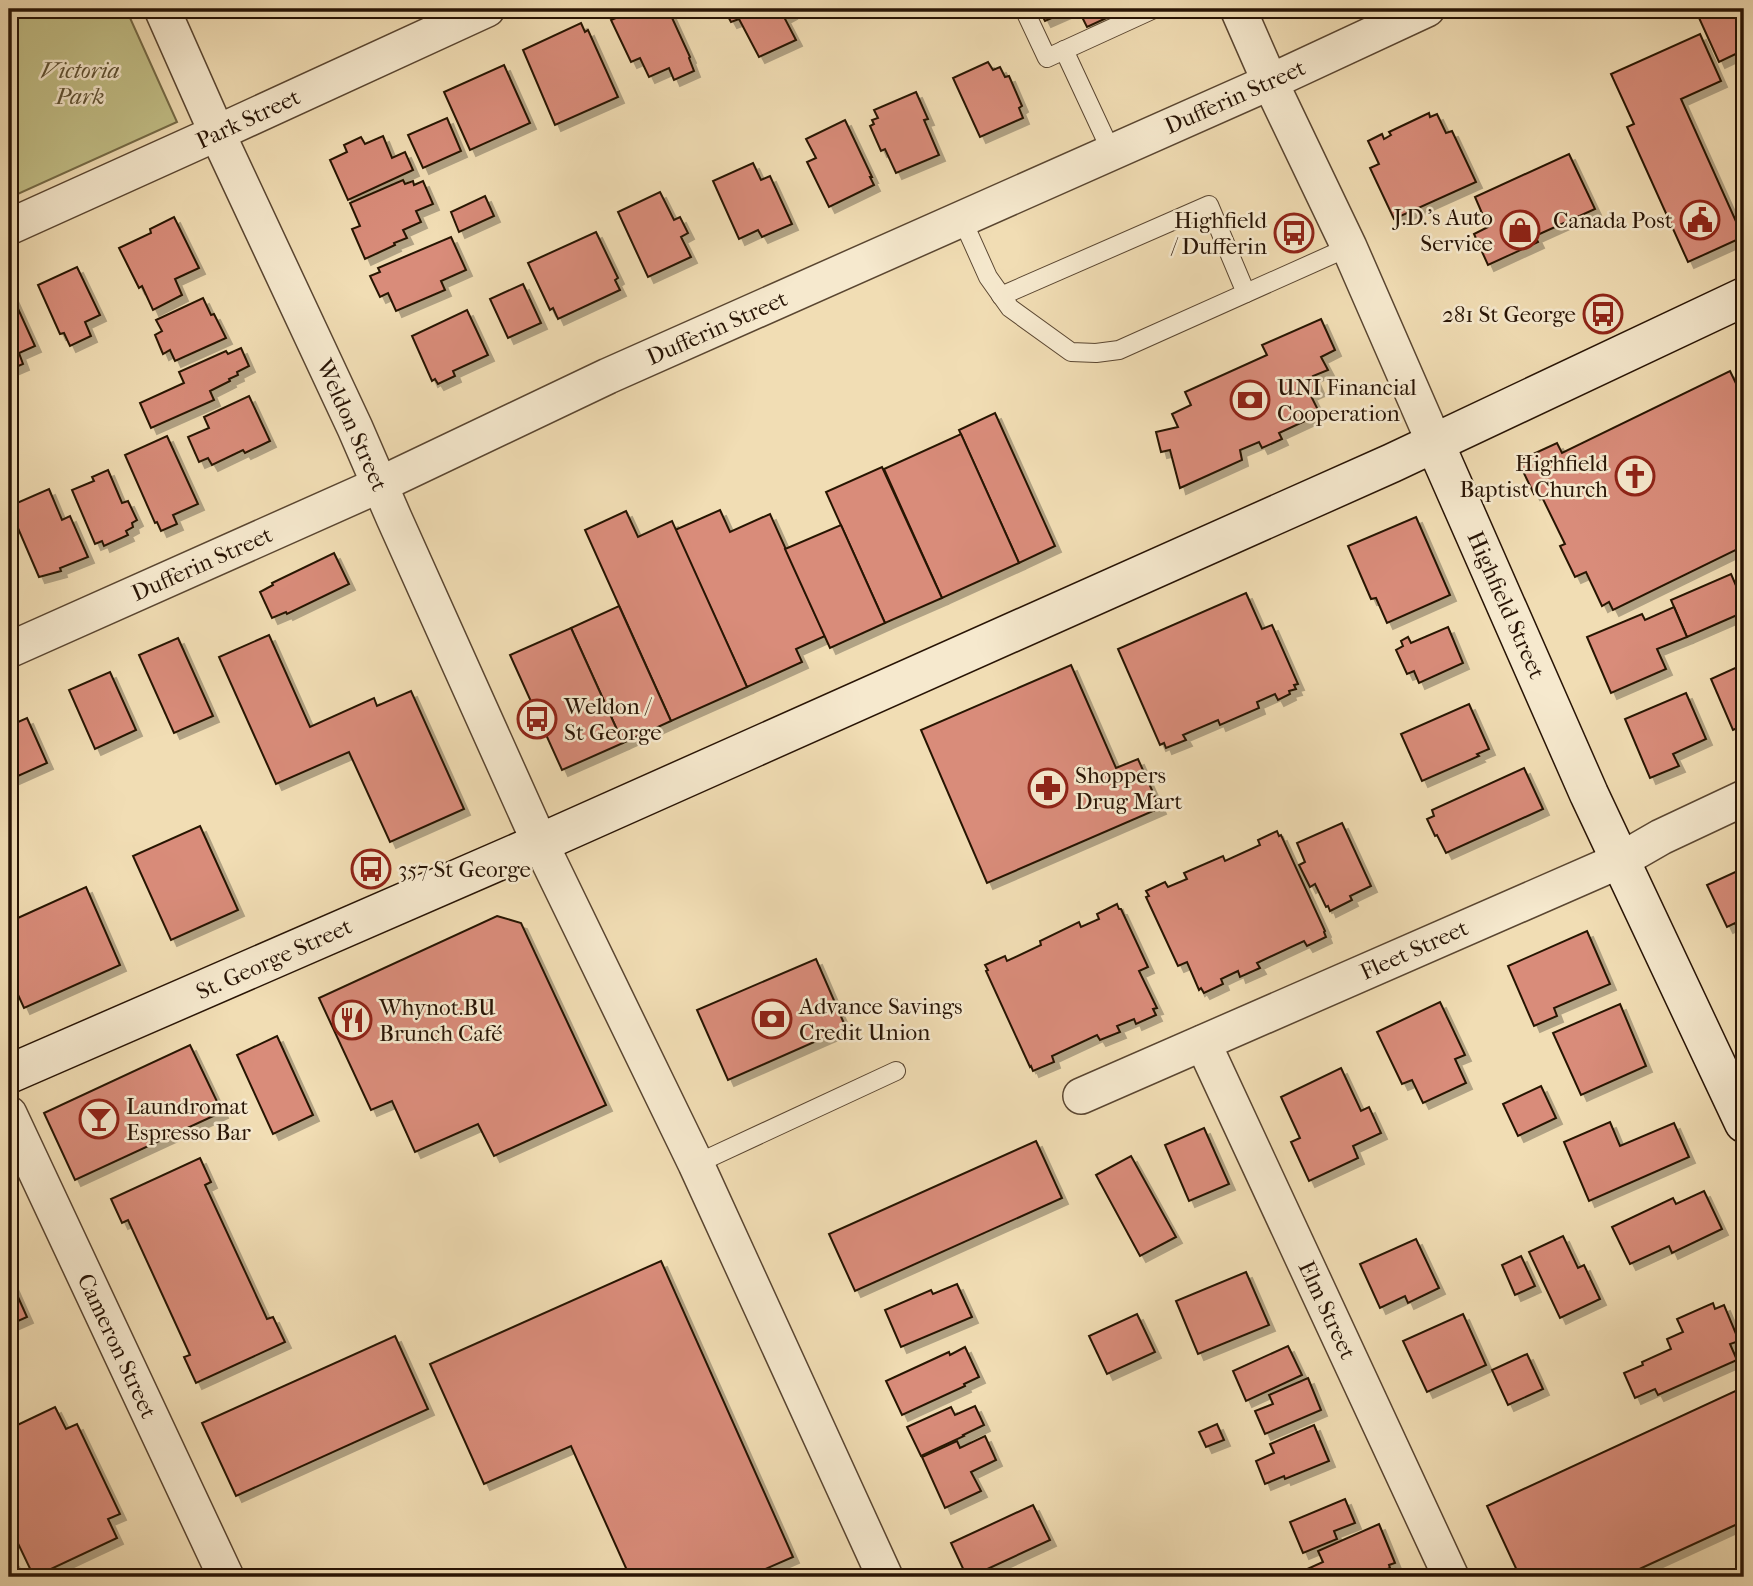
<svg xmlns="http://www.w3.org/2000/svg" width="1753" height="1586" font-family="'IM FELL French Canon',serif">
  <defs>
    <filter id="shadow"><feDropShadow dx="6" dy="6" stdDeviation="0" flood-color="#0004"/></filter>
  </defs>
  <rect width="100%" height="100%" fill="#f1ddb4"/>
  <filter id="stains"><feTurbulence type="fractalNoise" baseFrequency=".00286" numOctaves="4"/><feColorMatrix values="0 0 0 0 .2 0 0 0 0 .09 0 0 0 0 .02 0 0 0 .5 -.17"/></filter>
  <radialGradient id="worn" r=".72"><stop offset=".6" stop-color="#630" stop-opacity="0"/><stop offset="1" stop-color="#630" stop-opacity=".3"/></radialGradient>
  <!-- green -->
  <polygon fill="#c2bf87" stroke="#756a46" stroke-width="2" points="9,9 126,9 177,122 9,198"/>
  <!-- building -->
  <g fill="#d98c7a" stroke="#281405" stroke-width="2" filter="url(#shadow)">
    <polygon points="642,9 668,9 690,57 689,58 694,71 674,80 669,68 649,77 640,58 631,62 611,20 630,12 632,17 643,12"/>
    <polygon points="724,9 789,9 791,13 784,17 796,40 759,57 739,19 731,22"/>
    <polygon points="1039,9 1072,9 1045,21"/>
    <polygon points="1078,9 1126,9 1087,27"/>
    <polygon points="1695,9 1744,9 1744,50 1719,62"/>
    <polygon points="581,23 585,32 588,30 618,97 555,125 523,50"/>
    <polygon points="1700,34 1721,81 1681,99 1743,237 1688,262 1627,127 1634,124 1611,74"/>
    <polygon points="988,62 993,70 1000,67 1005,77 1009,76 1022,106 1019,108 1023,118 980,137 953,78"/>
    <polygon points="504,65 530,123 470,150 444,92"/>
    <polygon points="916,92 928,119 924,120 939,155 896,173 885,149 881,151 870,126 874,124 872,120 878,118 874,110"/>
    <polygon points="1429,113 1430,117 1437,114 1446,133 1452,131 1476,182 1394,219 1370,168 1379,164 1368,141 1382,134 1384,139 1391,135 1389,132"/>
    <polygon points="447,118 461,151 423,168 408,135"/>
    <polygon points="845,120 872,177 870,177 874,185 829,207 807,162 816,158 806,139"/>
    <polygon points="383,136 392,158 405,152 413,170 348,200 330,160 347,152 344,145 361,137 365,144"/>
    <polygon points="1569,154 1595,209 1535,236 1538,242 1488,265 1474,234 1488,227 1475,197"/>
    <polygon points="753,163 761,180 770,176 792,224 762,237 758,230 739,239 713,181"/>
    <polygon points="403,180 405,184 413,181 414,185 423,181 433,204 416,211 421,222 403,230 407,238 394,243 395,245 365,259 352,229 360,226 350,203"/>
    <polygon points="660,192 674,220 680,217 688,233 681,237 691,257 648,277 618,212"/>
    <polygon points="485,196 494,216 459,232 451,212"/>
    <polygon points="174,217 199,268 175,279 182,295 153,310 142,286 139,288 119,248 151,233 150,229"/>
    <polygon points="596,232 618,278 615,280 620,290 558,319 553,308 550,310 528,263"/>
    <polygon points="451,237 466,270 441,281 445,290 396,311 388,293 380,297 370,276 380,272 378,268"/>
    <polygon points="77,267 100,315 85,322 91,336 70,346 64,333 60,334 38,285"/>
    <polygon points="523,284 541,323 508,338 490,299"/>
    <polygon points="9,289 35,346 19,353 23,364 9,370"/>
    <polygon points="203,298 211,315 214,314 226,338 175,361 170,350 163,354 155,335 162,331 156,320"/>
    <polygon points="467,310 488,355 453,371 455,376 438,384 435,379 432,381 412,336"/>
    <polygon points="1321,319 1335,350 1321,357 1328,370 1313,376 1319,390 1310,394 1320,414 1279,433 1282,439 1262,448 1259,442 1240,450 1242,460 1180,488 1170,450 1161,452 1156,432 1178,427 1172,414 1191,405 1185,392 1267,355 1262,345"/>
    <polygon points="241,348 249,366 237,372 238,375 229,379 230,381 210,391 214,400 151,428 140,403 184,383 179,372 226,351 228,354"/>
    <polygon points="1730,371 1744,400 1744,546 1613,610 1609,602 1602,606 1586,572 1575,577 1560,546 1565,544 1539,491 1534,494 1518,461 1557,443 1562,453"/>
    <polygon points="249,396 270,441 245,453 243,450 212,465 208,458 199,462 188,437 209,428 204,417"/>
    <polygon points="995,413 1055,546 1019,563 959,430"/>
    <polygon points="961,434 1019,563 942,598 884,469"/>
    <polygon points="167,436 198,504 173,515 177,524 161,531 157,522 155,523 125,455"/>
    <polygon points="882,467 942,598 885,623 826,492"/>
    <polygon points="108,470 122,503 128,501 137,520 132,523 133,527 126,531 128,535 104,546 102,541 95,544 72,490 94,481 92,477"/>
    <polygon points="49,489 62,520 70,516 88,557 60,568 61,571 39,577 14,519 16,518 10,506"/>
    <polygon points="720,510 730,532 770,514 825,636 796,649 802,662 747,687 675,530"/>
    <polygon points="626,511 638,537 672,521 747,687 671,721 585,530"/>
    <polygon points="1416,517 1450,595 1387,623 1376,598 1371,599 1348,546"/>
    <polygon points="841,525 885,623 830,648 785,549"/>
    <polygon points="334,553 349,584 287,614 286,612 272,618 260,592 273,585 272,583"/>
    <polygon points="1731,574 1744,604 1744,612 1687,637 1671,600"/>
    <polygon points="1246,593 1262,629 1272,625 1298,684 1294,685 1296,689 1289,691 1290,694 1278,700 1275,694 1257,702 1259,708 1220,725 1218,720 1183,735 1186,740 1166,748 1164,743 1160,745 1118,649"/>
    <polygon points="619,606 671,721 623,743 571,628"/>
    <polygon points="1674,607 1687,637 1657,649 1666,669 1611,693 1587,637 1642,614 1645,620"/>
    <polygon points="1448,627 1463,663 1419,683 1414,671 1407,674 1396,650 1403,646 1401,641 1408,637 1411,643"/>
    <polygon points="571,628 623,743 562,770 510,655"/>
    <polygon points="269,635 310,727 374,698 377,706 411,691 464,809 390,842 349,752 276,784 219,657"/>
    <polygon points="178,638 213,716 174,733 139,655"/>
    <polygon points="1744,664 1744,725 1733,730 1711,679"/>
    <polygon points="1071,665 1116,768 1138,759 1160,808 987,883 921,730"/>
    <polygon points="110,672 136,730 95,749 69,690"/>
    <polygon points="1686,693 1706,739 1673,754 1679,766 1650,778 1625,719"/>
    <polygon points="1469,704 1489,749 1477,754 1479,756 1422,781 1401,734"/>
    <polygon points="27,718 47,763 9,780 9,726"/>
    <polygon points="1524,768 1543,809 1446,853 1437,835 1435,836 1427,819 1434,816 1432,810"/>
    <polygon points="1342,823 1371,886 1350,896 1352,900 1330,911 1328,906 1326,907 1315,884 1310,887 1299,865 1305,862 1297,843"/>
    <polygon points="200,826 238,910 171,940 133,856"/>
    <polygon points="1277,831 1279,836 1281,835 1325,931 1324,932 1326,937 1307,946 1304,941 1257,963 1260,968 1240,977 1238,971 1221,979 1223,984 1204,993 1201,988 1199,990 1187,962 1178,966 1146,897 1149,896 1146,891 1165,882 1168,887 1187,879 1184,873 1223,856 1225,861 1260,845 1258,840"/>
    <polygon points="1744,868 1744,943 1735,923 1727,927 1707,885"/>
    <polygon points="86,887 120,965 24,1008 9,975 9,922"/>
    <polygon points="1117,904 1119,909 1121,909 1148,967 1139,971 1157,1008 1153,1009 1156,1015 1136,1024 1134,1019 1117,1026 1120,1032 1100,1040 1097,1035 1052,1056 1054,1062 1033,1071 1031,1066 1030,1067 986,971 988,970 985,965 1005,956 1007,961 1041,945 1040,941 1079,922 1081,927 1099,919 1097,914"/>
    <polygon points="497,916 521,923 606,1105 494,1156 478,1124 415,1152 392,1101 371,1110 319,998"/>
    <polygon points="1587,931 1610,984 1554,1008 1557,1016 1534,1026 1508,966"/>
    <polygon points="816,959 846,1028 728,1080 697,1010"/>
    <polygon points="1440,1002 1465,1055 1455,1059 1466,1083 1423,1103 1412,1080 1402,1084 1377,1032"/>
    <polygon points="1620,1004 1646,1066 1581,1095 1553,1033"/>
    <polygon points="277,1036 313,1115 273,1134 237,1055"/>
    <polygon points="190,1045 222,1112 75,1180 44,1113"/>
    <polygon points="1341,1068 1361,1111 1369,1107 1381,1133 1353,1146 1358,1158 1309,1181 1291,1142 1300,1138 1281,1097"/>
    <polygon points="1541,1086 1556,1118 1518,1136 1503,1104"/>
    <polygon points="1610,1122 1620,1146 1674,1123 1689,1157 1589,1201 1564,1142"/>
    <polygon points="1204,1128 1229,1184 1189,1201 1165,1145"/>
    <polygon points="1036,1141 1062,1198 855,1291 829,1234"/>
    <polygon points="1131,1156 1176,1237 1140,1256 1096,1175"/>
    <polygon points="200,1158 211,1182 205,1185 267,1319 273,1317 285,1342 196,1383 184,1357 190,1355 128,1220 122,1223 111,1199"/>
    <polygon points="1704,1191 1722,1229 1672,1253 1669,1246 1630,1264 1612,1227 1673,1198 1676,1204"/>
    <polygon points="1563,1236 1578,1268 1584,1265 1600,1299 1560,1318 1529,1252"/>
    <polygon points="1416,1239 1439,1288 1408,1303 1405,1296 1380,1308 1360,1264"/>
    <polygon points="1521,1256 1535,1286 1515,1295 1502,1265"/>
    <polygon points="661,1261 793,1557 747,1577 630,1577 571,1446 484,1484 430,1364"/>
    <polygon points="1246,1272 1269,1325 1198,1354 1176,1301"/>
    <polygon points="9,1277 27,1317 9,1325"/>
    <polygon points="957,1284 972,1317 901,1347 885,1310 931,1290 933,1294"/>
    <polygon points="1713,1303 1715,1309 1724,1305 1739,1341 1730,1344 1737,1360 1658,1395 1655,1389 1635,1398 1624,1373 1643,1365 1642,1362 1671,1349 1667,1339 1683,1332 1677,1319"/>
    <polygon points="1137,1314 1155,1352 1107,1374 1089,1336"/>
    <polygon points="1463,1314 1486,1365 1427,1392 1403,1341"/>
    <polygon points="395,1336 428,1409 236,1496 202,1423"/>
    <polygon points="1288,1346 1302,1375 1246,1401 1233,1371"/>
    <polygon points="965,1347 979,1377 964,1384 965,1386 902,1415 886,1381 949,1352 950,1355"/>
    <polygon points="1527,1354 1543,1389 1508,1405 1492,1370"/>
    <polygon points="1308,1378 1321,1410 1265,1434 1255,1411 1273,1404 1269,1395"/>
    <polygon points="1744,1387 1744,1521 1622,1577 1520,1577 1487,1506"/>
    <polygon points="975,1406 984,1425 963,1435 964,1436 921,1456 907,1427 951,1407 955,1415"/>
    <polygon points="55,1407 66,1429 77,1424 120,1514 108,1519 117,1538 34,1577 15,1537 9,1540 9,1429"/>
    <polygon points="1217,1424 1224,1440 1206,1447 1199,1432"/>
    <polygon points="1314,1425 1329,1461 1285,1479 1284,1476 1265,1484 1256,1461 1274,1453 1270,1444"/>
    <polygon points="985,1436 996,1460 971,1472 981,1491 945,1508 922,1457 957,1441 960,1448"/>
    <polygon points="1345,1499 1355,1523 1334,1531 1337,1539 1303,1553 1290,1522"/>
    <polygon points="1033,1505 1050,1540 970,1577 967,1577 951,1543"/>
    <polygon points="1379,1524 1395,1563 1389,1565 1390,1568 1369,1577 1308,1577 1305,1570 1323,1562 1318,1551"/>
    <polygon points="13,1561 21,1577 9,1577 9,1563"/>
  </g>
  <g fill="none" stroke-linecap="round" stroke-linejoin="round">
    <defs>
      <g id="lane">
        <polyline points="1024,9 1047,58 1154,9"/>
        <polyline points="1064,50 1112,153"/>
        <polyline points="962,219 988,277 1010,308 1071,352 1096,353 1119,350 1349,247"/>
        <polyline points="1001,296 1209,205 1246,293"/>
        <polyline points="696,1164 896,1071"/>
      </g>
      <g id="street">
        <polyline points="162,9 217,133 355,428 394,518 540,843 696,1164 885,1577"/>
        <polyline points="1238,9 1270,82 1349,247 1435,444"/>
        <polyline points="9,227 217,133 487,9"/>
        <polyline points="9,650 379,485 608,376 1270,82 1427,9"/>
        <polyline points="1203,1043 1451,1577"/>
        <polyline points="1081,1096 1621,860 1661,837 1744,798"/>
        <polyline points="9,1114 226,1577"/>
      </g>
      <g id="secondary">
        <polyline points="1435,444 1589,794 1744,1123"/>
        <polyline points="9,1074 540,843 1392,463 1744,297"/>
      </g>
    </defs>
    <!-- lane casing -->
    <use href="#lane" stroke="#5a4631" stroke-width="20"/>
    <!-- street casing -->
    <use href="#street" stroke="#5a4631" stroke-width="38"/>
    <!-- secondary casing -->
    <use href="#secondary" stroke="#281405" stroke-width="41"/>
    <!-- lane -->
    <use href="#lane" stroke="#f6e9ce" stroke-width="18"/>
    <!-- street -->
    <use href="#street" stroke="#f6e9ce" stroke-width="35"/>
    <!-- secondary -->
    <use href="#secondary" stroke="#f6e9ce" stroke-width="38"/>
  </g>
  <!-- icons -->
  <defs>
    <symbol id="civic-ring" viewBox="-11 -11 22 22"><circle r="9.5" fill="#f6e9ce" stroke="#8f2418" stroke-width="1.5"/><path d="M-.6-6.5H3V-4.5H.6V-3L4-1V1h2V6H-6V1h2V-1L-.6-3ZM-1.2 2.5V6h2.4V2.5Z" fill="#8f2418"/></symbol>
    <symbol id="shop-ring" viewBox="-11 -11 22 22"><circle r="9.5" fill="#f6e9ce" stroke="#8f2418" stroke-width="1.5"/><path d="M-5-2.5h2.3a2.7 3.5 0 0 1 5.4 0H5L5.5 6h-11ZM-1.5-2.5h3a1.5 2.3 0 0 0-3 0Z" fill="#8f2418"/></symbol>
    <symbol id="bus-ring" viewBox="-11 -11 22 22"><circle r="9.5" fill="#f6e9ce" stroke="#8f2418" stroke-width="1.5"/><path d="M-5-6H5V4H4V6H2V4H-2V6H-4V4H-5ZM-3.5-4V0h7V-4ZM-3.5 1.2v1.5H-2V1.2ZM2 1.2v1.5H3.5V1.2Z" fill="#8f2418"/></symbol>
    <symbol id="bank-ring" viewBox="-11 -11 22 22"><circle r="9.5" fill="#f6e9ce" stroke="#8f2418" stroke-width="1.5"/><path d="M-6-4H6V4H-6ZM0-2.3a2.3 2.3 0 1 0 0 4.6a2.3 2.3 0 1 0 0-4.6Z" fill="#8f2418"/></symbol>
    <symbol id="church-ring" viewBox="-11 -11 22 22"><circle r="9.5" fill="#f6e9ce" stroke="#8f2418" stroke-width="1.5"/><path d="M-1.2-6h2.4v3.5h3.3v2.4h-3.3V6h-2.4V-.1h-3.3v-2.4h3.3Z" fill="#8f2418"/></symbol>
    <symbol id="pharmacy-ring" viewBox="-11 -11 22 22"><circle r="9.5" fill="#f6e9ce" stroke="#8f2418" stroke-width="1.5"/><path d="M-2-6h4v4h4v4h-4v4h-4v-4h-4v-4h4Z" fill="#8f2418"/></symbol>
    <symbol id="restaurant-ring" viewBox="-11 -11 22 22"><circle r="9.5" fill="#f6e9ce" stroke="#8f2418" stroke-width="1.5"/><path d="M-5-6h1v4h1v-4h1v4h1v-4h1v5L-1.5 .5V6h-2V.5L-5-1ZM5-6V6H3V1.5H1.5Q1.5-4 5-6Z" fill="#8f2418"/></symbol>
    <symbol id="bar-ring" viewBox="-11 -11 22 22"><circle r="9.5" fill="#f6e9ce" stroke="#8f2418" stroke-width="1.5"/><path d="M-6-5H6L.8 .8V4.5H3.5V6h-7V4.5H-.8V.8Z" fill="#8f2418"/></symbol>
  </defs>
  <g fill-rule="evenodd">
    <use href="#civic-ring" x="1678" y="198" width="44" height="44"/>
    <use href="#shop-ring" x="1498" y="208" width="44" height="44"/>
    <use href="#bus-ring" x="1272" y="211" width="44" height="44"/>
    <use href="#bus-ring" x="1581" y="292" width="44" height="44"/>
    <use href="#bank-ring" x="1228" y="378" width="44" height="44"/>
    <use href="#church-ring" x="1613" y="454" width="44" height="44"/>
    <use href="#bus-ring" x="515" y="697" width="44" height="44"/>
    <use href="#pharmacy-ring" x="1026" y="766" width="44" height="44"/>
    <use href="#bus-ring" x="349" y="847" width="44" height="44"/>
    <use href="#bank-ring" x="750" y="997" width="44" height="44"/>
    <use href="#restaurant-ring" x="330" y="998" width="44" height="44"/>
    <use href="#bar-ring" x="77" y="1097" width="44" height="44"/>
  </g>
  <g text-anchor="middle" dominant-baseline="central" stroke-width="5" stroke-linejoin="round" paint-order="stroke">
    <!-- park labels -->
    <g font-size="23" font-style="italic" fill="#5e5032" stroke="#f6e9ce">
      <text x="80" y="70">Victoria<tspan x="80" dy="26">Park</tspan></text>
    </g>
    <!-- street labels -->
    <g font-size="23" fill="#281405" stroke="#f6e9ce">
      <text transform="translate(1235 97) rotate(-24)">Dufferin Street</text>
      <text transform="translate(248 119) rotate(-25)">Park Street</text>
      <text transform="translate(717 328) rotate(-24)">Dufferin Street</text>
      <text transform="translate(352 425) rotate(66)">Weldon Street</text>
      <text transform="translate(202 564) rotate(-24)">Dufferin Street</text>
      <text transform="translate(1506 605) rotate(66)">Highfield Street</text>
      <text transform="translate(1414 950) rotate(-24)">Fleet Street</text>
      <text transform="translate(274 959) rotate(-24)">St. George Street</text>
      <text transform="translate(1327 1310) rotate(65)">Elm Street</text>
      <text transform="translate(117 1346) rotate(65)">Cameron Street</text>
    </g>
    <!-- poi labels -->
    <g font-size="23" fill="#281405" stroke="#f6e9ce" text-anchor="start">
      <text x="1493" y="217" text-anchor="end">J.D.'s Auto<tspan x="1493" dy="26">Service</tspan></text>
      <text x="1267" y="220" text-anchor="end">Highfield<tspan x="1267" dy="26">/ Dufferin</tspan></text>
      <text x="1673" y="220" text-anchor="end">Canada Post</text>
      <text x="1576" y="314" text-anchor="end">281 St George</text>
      <text x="1277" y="387">UNI Financial<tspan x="1277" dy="26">Cooperation</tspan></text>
      <text x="1608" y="463" text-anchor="end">Highfield<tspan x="1608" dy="26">Baptist Church</tspan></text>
      <text x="564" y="706">Weldon /<tspan x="564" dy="26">St George</tspan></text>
      <text x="1075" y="775">Shoppers<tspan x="1075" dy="26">Drug Mart</tspan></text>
      <text x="398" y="869">357 St George</text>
      <text x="799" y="1006">Advance Savings<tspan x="799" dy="26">Credit Union</tspan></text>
      <text x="379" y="1007">Whynot.BU<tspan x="379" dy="26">Brunch Café</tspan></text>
      <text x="126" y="1106">Laundromat<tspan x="126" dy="26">Espresso Bar</tspan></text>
    </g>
  </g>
  <!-- margin -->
  <rect width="1753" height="1586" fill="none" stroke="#f1ddb4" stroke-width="35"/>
  <rect x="10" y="10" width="1732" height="1565" fill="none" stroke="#281405" stroke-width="3.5"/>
  <rect x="18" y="18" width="1718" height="1551" fill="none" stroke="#281405" stroke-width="2"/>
  <rect width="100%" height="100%" filter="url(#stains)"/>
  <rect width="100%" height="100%" fill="url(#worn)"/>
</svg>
